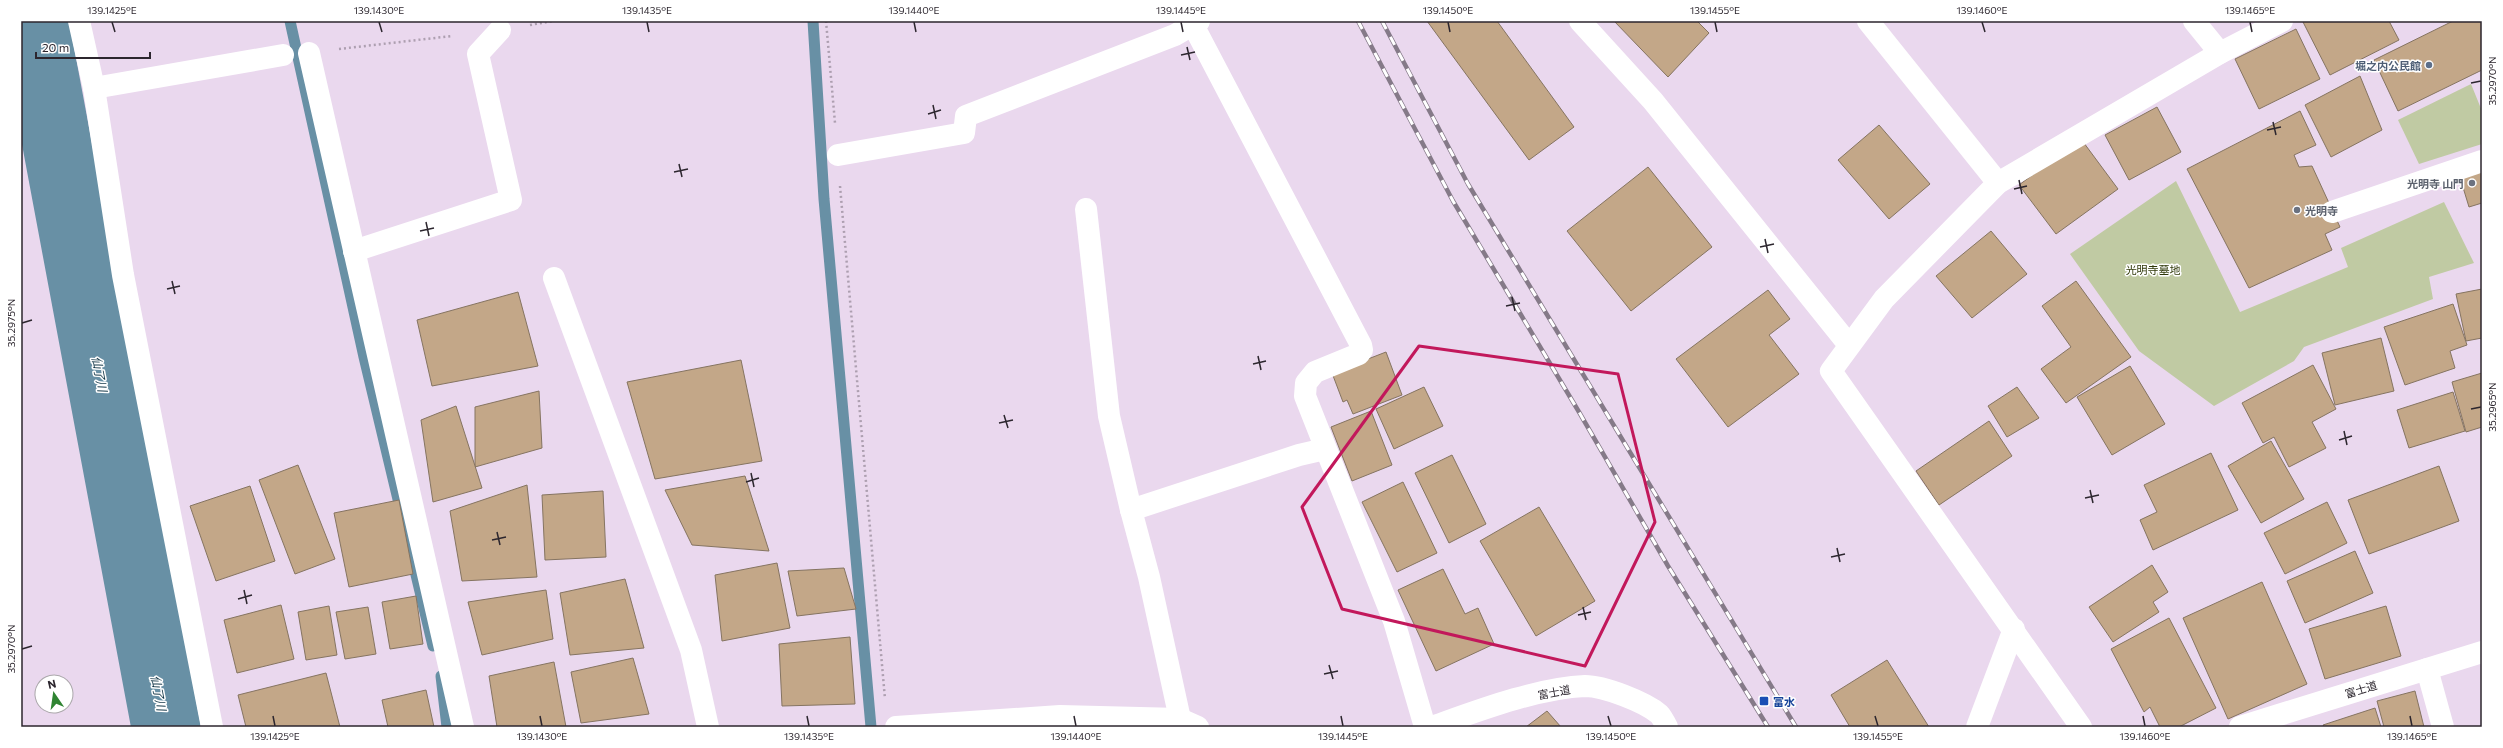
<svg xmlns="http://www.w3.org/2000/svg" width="2503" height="748" font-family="Commissioner,'Noto Sans JP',sans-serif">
  <rect width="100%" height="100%" fill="#ead8ee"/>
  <!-- green -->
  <g fill="#c0caa3">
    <polygon points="2471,84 2482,111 2482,144 2419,164 2398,120"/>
    <polygon points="2176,181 2240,312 2348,267 2341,248 2444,202 2474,263 2429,277 2433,299 2304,347 2294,361 2214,406 2139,351 2070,254"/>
  </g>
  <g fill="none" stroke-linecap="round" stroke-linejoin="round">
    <!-- stream -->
    <g stroke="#6890a5" stroke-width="11">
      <polyline points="290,21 364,357 433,646"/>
      <polyline points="813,21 824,199 871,727"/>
      <polyline points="441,676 447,727"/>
    </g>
    <!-- river -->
    <polyline stroke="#6890a5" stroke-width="69" points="34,21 166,727"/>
  </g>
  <!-- building -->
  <g fill="#c3a788" stroke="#857461">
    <polygon points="1427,21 1497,21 1574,127 1529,160"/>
    <polygon points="1614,21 1697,21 1709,33 1668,77"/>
    <polygon points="2306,21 2389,21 2399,40 2330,75 2303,22"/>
    <polygon points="2453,21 2482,21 2482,70 2398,111 2374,60"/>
    <polygon points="2296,29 2320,79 2259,109 2235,59"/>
    <polygon points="2360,76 2382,130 2331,157 2305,105"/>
    <polygon points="2157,107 2181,152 2129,180 2105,135"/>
    <polygon points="2300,111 2316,145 2294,155 2299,167 2312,166 2340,227 2325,234 2332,250 2249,288 2187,169"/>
    <polygon points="1879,125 1930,184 1889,219 1838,160"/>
    <polygon points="2081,139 2118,189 2056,234 2019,185"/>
    <polygon points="2455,161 2482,164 2482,203 2469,207"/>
    <polygon points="1648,167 1712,247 1631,311 1567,231"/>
    <polygon points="1991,231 2027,274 1972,318 1936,276"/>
    <polygon points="2076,281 2131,357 2066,403 2041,369 2071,347 2042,306"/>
    <polygon points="2482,289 2482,338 2466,341 2456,294"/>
    <polygon points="1768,290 1790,319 1769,335 1799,374 1728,427 1676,359"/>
    <polygon points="518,292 538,366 432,386 417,320"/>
    <polygon points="2453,304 2467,345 2450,351 2455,368 2405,385 2384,327"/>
    <polygon points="2381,338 2394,391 2335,405 2322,353"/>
    <polygon points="1386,352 1402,395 1353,414 1347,400 1343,402 1332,373"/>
    <polygon points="741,360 762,461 655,479 627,382"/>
    <polygon points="2313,365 2336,409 2312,422 2326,448 2289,467 2274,437 2263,443 2242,403"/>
    <polygon points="2130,366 2165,424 2112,455 2077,397"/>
    <polygon points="2482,373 2482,427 2466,432 2452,382"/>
    <polygon points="1424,387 1443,426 1394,449 1376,409"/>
    <polygon points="2017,387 2039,418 2007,437 1988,406"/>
    <polygon points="539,391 542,448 475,467 475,407"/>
    <polygon points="2453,392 2465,431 2409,448 2397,410"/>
    <polygon points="456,406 482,488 433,502 421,420"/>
    <polygon points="1371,411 1392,465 1352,481 1331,427"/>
    <polygon points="1989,421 2012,456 1939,505 1916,471"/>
    <polygon points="2271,441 2304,499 2261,523 2228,466"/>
    <polygon points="2211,453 2238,510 2153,550 2140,520 2157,512 2144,485"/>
    <polygon points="1452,455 1486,524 1449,543 1415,473"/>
    <polygon points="298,465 335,559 295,574 259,480"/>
    <polygon points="2439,466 2459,521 2369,554 2348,500"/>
    <polygon points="745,476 769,551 692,545 665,490"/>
    <polygon points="1403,482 1437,553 1397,572 1362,502"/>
    <polygon points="527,485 537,577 462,581 450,511"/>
    <polygon points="250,486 275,561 216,581 190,506"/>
    <polygon points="603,491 606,557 545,560 542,495"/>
    <polygon points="399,500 413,574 349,587 334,513"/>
    <polygon points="2327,502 2347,543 2285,574 2264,533"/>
    <polygon points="1539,507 1595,601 1536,636 1480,541"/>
    <polygon points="2355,551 2373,593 2305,623 2287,581"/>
    <polygon points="777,563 790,628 722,641 715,575"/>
    <polygon points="2152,565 2168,592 2153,602 2159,612 2113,642 2089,607"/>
    <polygon points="844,568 856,609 797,616 788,571"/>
    <polygon points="1443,569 1465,614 1478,608 1494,644 1436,671 1398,590"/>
    <polygon points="625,579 644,648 570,655 560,593"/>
    <polygon points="2262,582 2307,684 2228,719 2183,618"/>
    <polygon points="546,590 553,639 482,655 468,602"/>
    <polygon points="416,596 423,644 390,649 382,602"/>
    <polygon points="281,605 294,659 237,673 224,620"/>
    <polygon points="329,606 337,655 306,660 298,612"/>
    <polygon points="2386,606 2401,656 2325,679 2309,629"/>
    <polygon points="368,607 376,654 345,659 336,612"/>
    <polygon points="2169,618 2216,708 2179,727 2160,727 2150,707 2144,712 2111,649"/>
    <polygon points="850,637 855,704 782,706 779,644"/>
    <polygon points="633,658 649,714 581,723 571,672"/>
    <polygon points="1887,660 1929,727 1850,727 1831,695"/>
    <polygon points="554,662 566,727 497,727 489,676"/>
    <polygon points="326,673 340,727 246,727 238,695"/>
    <polygon points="426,690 434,727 388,727 382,700"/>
    <polygon points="2415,691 2424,727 2384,727 2377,701"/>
    <polygon points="2375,708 2381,727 2324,727 2323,725"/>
    <polygon points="1547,711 1561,727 1526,727"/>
  </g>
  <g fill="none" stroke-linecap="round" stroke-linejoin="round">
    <!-- path -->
    <g stroke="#ad9fb0" stroke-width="2.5" stroke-dasharray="2 3" stroke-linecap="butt">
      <polyline points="826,21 835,123"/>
      <polyline points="530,25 553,21"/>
      <polyline points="339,49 452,36"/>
      <polyline points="840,186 885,699"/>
    </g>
    <!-- minor -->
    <g stroke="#fff" stroke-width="22">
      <polyline points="79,21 94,88 123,275 212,727"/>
      <polyline points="1191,21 1361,345 1362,350 1359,354 1315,372 1306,383 1305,396 1394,621 1425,727"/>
      <polyline points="1580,21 1653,101 1849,345"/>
      <polyline points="1868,21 1998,183"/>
      <polyline points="2194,21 2220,53"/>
      <polyline points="309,53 463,727"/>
      <polyline points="94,88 283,55"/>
      <polyline points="838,155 964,133 966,116 1175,35 1199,21"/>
      <polyline points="1086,209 1109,416 1131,510 1149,577 1180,719"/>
      <polyline points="2332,212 2482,161"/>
      <polyline points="354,251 511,200 478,54 500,30"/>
      <polyline points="554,278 691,650 708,727"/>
      <polyline points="1131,510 1299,455 1325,449"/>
      <polyline points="2427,669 2443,727"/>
      <polyline points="896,727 1060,716 1180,719 1198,727"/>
      <path d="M1432 727C1477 711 1537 688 1585 686 1604 686 1645 702 1659 714 1662 717 1665 723 1667 727"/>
      <polyline points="1977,727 2014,629"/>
      <polyline points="2081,727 1831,371 1884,299 1998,183 2220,53 2282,21"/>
      <polyline points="2240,727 2482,652"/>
    </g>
    <defs>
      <g id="rail">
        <polyline points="1358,21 1453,201 1579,412 1668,566 1768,727"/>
        <polyline points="1382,21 1468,184 1796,727"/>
      </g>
    </defs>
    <!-- rail casing -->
    <use href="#rail" stroke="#857a88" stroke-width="4.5"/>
    <!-- rail -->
    <use href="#rail" stroke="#fff" stroke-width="3" stroke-dasharray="9" stroke-linecap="butt"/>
  </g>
  <!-- marked area -->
  <path fill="none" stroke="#c2185b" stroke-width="3" stroke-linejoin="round" d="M1419 346 1618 374 1655 522 1585 666 1342 609 1302 507Z"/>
  <!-- ticks -->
  <path fill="none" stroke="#2c262e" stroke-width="1.5" d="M112 22 115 32M379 22 382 32M647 22 649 32M914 22 916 32M1181 22 1183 32M1448 22 1450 32M1715 22 1717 32M1982 22 1985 32M2250 22 2252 32M1187 47 1190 60M1181 55 1195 52M2471 83 2481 81M933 105 936 119M928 114 941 110M2273 122 2276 135M2267 130 2281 127M679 164 682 177M674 172 688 169M2019 180 2022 194M2014 189 2027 186M426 222 429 236M420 231 434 228M1765 239 1768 253M1760 247 1774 244M172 281 175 294M167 289 180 286M1512 297 1515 311M1506 306 1520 303M22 323 32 320M1258 356 1261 370M1253 364 1266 361M2471 409 2481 407M1004 415 1008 428M999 423 1013 420M2344 431 2347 445M2339 440 2352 436M751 473 754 487M746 482 759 478M2090 490 2093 503M2085 498 2099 495M497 532 500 545M492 540 506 537M1837 548 1840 562M1831 557 1845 554M244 590 247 604M238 599 252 595M1583 607 1586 620M1578 615 1591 612M22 649 32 646M1329 665 1333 679M1324 674 1338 671M273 716 275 726M540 716 542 726M807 716 809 726M1074 716 1076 726M1341 716 1343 726M1608 716 1611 726M1875 716 1878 726M2143 716 2145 726M2410 716 2412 726"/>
  <!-- markers -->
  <circle fill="#5c6f8a" stroke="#fff" stroke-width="1.5" cx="2429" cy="65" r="4"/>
  <g fill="#6b7280" stroke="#fff" stroke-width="1.5">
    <circle cx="2472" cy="183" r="4"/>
    <circle cx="2297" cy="210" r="4"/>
  </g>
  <rect fill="#1a4fb4" stroke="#fff" stroke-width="1.5" x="1759" y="696" width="10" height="10" rx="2"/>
  <g text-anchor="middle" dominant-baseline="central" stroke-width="3" stroke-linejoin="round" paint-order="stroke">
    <!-- service labels -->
    <g font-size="11" font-weight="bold" fill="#4e5e75" stroke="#fff" text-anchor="end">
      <text x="2421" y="65">堀之内公民館</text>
    </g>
    <!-- worship labels -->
    <g font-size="11" font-weight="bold" fill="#5b616d" stroke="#fff" text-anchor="end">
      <text x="2464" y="183">光明寺 山門</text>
      <text x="2305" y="210" text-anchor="start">光明寺</text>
    </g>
    <!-- park labels -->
    <g font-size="11" fill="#2f3809" stroke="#fff">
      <text x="2153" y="269">光明寺墓地</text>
    </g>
    <!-- street labels -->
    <g font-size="11" fill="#2c262e" stroke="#fff">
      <text transform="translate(2361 689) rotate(-17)">富士道</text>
      <text transform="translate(1554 692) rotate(-11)">富士道</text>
    </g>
    <!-- transit labels -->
    <g font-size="11" font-weight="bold" fill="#164399" stroke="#fff" text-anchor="start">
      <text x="1773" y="701">富水</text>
    </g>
    <!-- water labels -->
    <g font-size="12" font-style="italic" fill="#113546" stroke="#fff">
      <text transform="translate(100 374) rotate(79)">仙了川</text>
      <text transform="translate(159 693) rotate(79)">仙了川</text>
    </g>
  </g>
  <!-- border -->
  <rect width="2503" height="748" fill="none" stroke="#ffffff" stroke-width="44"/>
  <!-- north arrow -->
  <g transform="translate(54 694) rotate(347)"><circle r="19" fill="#ffffff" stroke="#aba8ab"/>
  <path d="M0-3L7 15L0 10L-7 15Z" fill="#2f8432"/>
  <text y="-6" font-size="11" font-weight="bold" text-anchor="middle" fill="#2c262e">N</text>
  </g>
  <!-- scale -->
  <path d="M36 52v6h114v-6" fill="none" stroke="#2c262e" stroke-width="2"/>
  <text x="42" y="52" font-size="12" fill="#2c262e" stroke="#ffffff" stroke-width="3" paint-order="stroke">20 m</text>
  <rect x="22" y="22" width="2459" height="704" fill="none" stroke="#2c262e" stroke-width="1.5"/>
  <g font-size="10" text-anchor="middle" fill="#2c262e">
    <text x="112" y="14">139.1425°E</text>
    <text x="379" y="14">139.1430°E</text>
    <text x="647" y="14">139.1435°E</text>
    <text x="914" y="14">139.1440°E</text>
    <text x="1181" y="14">139.1445°E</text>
    <text x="1448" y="14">139.1450°E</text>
    <text x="1715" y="14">139.1455°E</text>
    <text x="1982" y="14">139.1460°E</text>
    <text x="2250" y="14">139.1465°E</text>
    <text transform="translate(2492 81) rotate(-90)" y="4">35.2970°N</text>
    <text transform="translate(11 323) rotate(-90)" y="4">35.2975°N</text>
    <text transform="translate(2492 407) rotate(-90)" y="4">35.2965°N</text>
    <text transform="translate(11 649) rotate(-90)" y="4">35.2970°N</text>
    <text x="275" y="740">139.1425°E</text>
    <text x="542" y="740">139.1430°E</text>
    <text x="809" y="740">139.1435°E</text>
    <text x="1076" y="740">139.1440°E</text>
    <text x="1343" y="740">139.1445°E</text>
    <text x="1611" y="740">139.1450°E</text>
    <text x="1878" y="740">139.1455°E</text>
    <text x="2145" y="740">139.1460°E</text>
    <text x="2412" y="740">139.1465°E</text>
  </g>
</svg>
